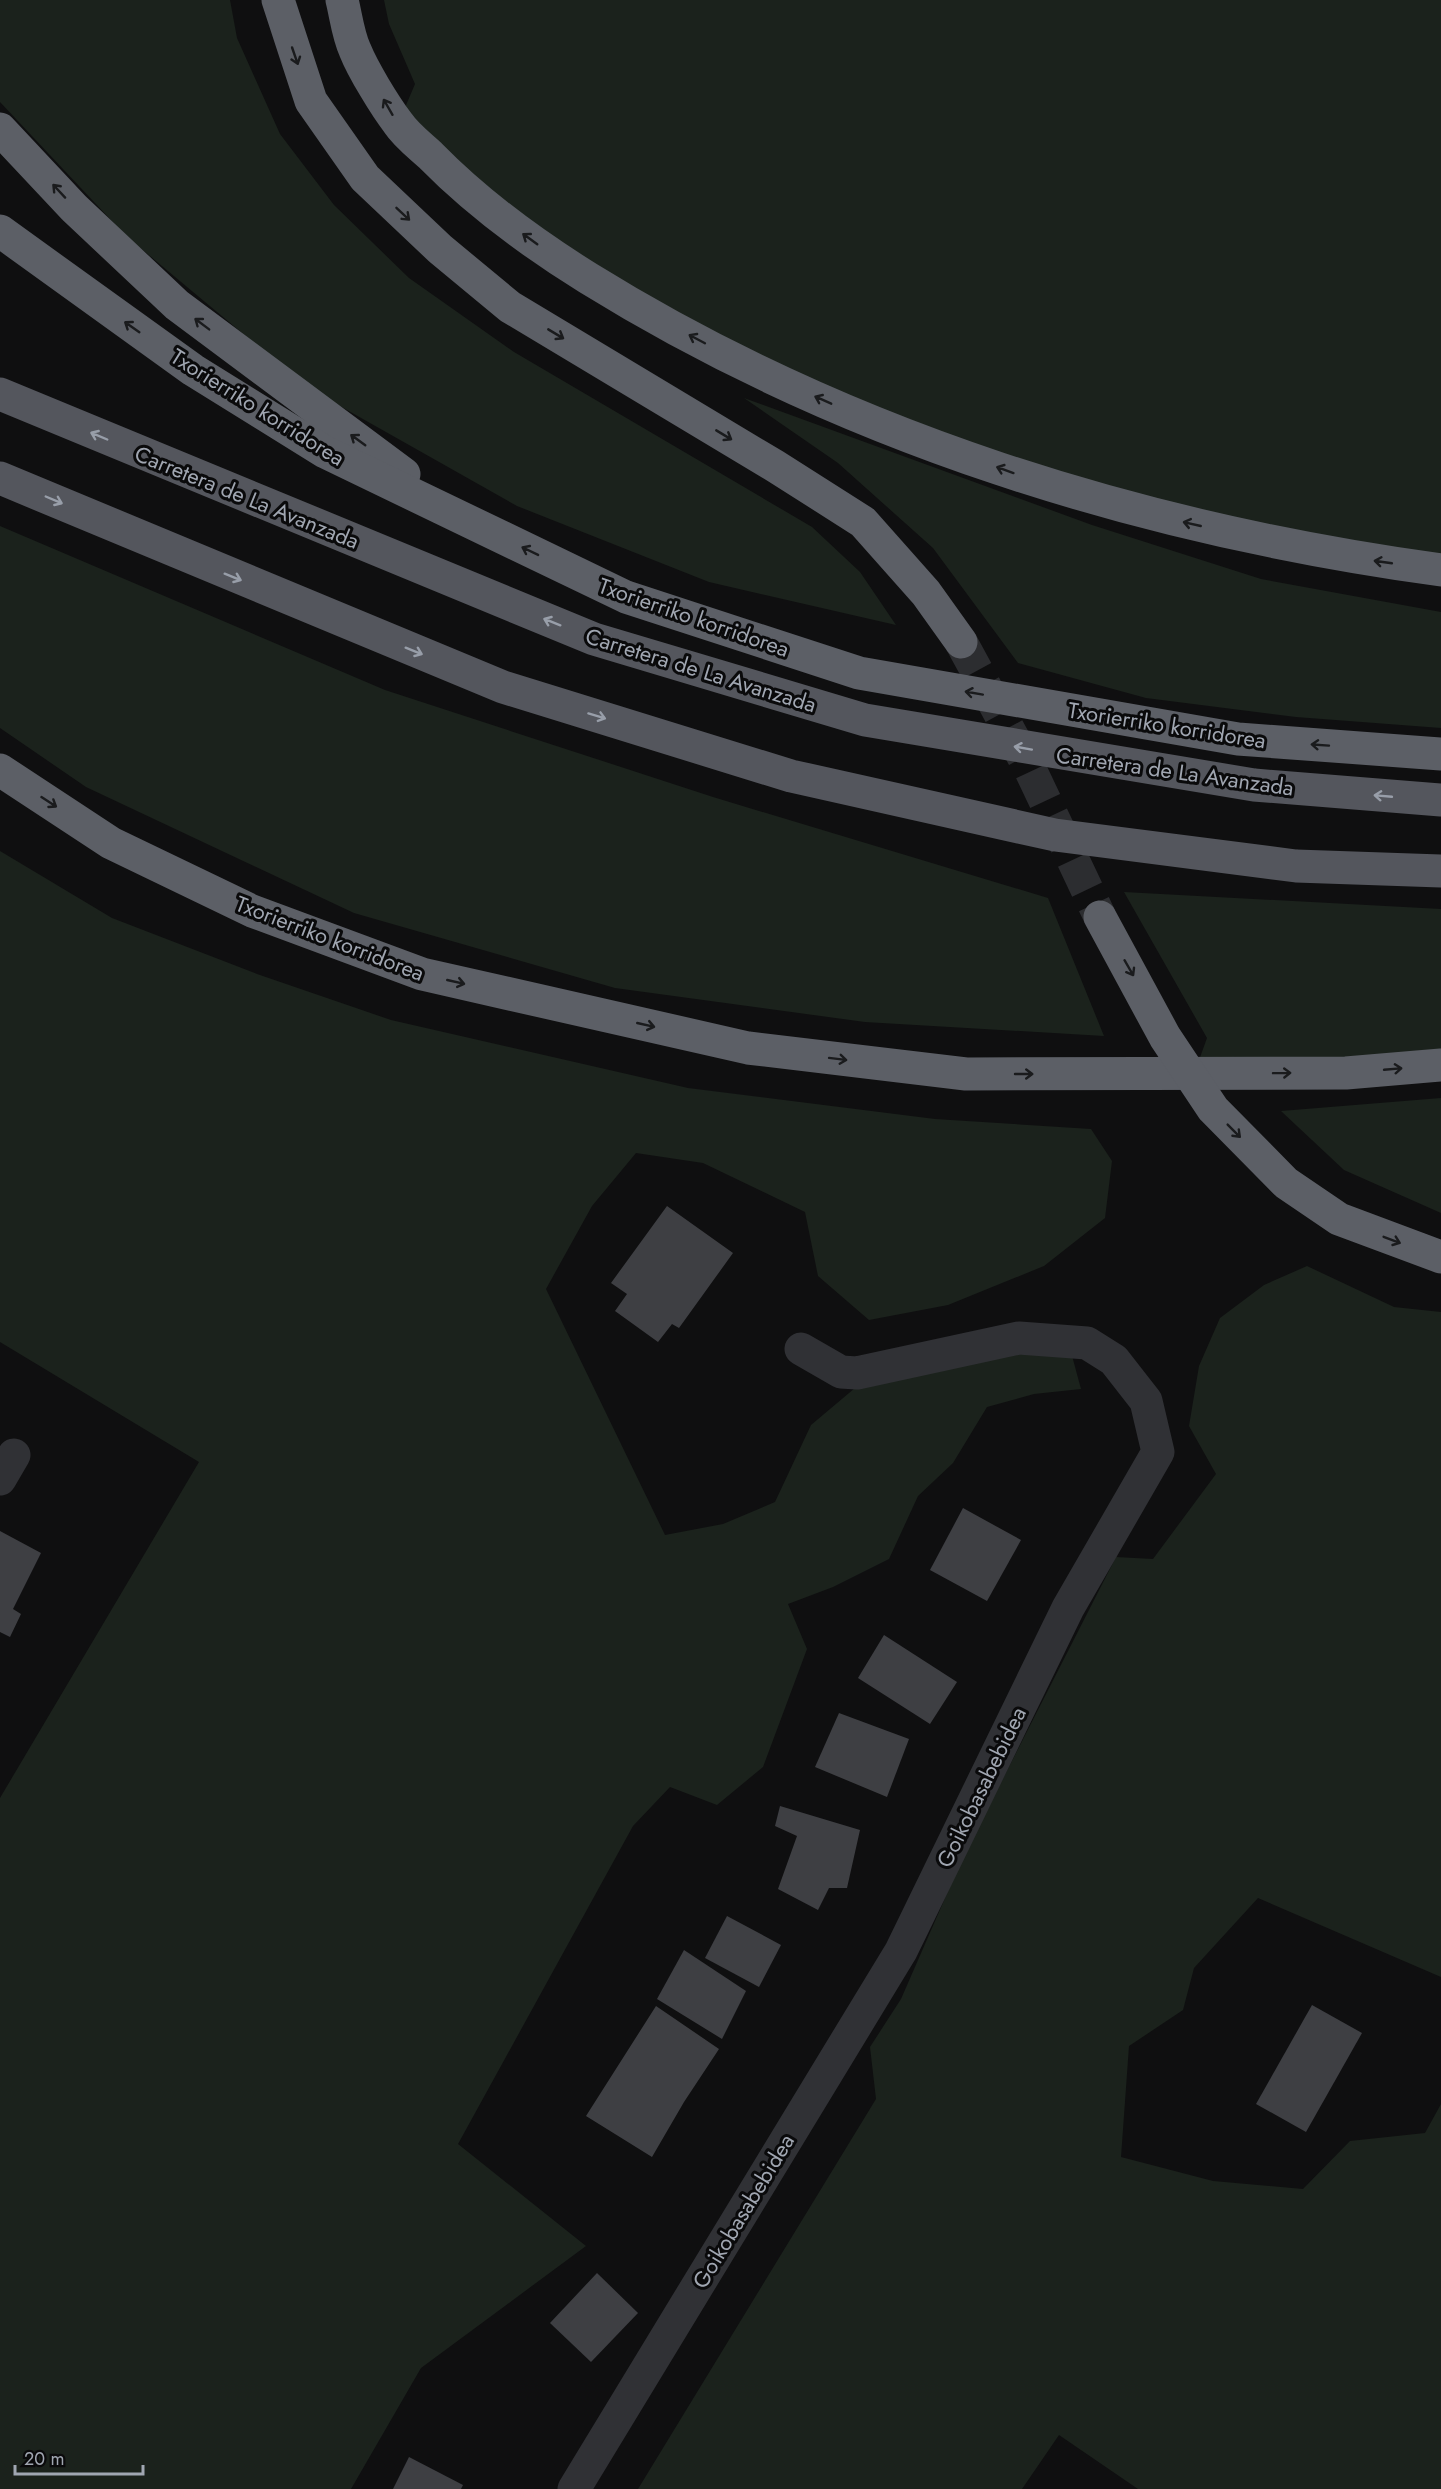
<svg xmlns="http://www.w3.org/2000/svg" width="1441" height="2489" font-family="Jost,sans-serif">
  <rect width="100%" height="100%" fill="#0f0f10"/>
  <!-- green -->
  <g fill="#1b221c">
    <polygon points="0,0 230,0 237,38 280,134 334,205 409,278 514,352 812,527 860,572 896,625 709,582 517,506 308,388 126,236 0,102"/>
    <polygon points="384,0 1441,0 1441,570 1041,483 623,299 398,124 415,84 389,24"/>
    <polygon points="744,398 1092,525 1261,579 1441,612 1441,728 1296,717 1146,698 1018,663 933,548 838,463"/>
    <polygon points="0,526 385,690 713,797 1048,898 1104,1036 865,1022 615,988 354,913 86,787 0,728"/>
    <polygon points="0,851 112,918 257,974 391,1020 688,1088 935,1119 1091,1129 1112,1161 1105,1218 1044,1266 948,1305 869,1320 818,1276 805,1212 703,1163 636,1153 592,1206 546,1289 665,1535 723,1524 775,1502 811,1425 855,1388 993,1346 1071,1352 1081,1389 1034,1394 987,1407 953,1463 918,1496 889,1559 833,1587 788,1604 807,1649 763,1767 717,1805 670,1787 633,1826 458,2144 586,2246 421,2368 351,2489 0,2489 0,1798 199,1462 0,1342"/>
    <polygon points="1124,892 1441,909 1441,1051 1194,1074 1207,1038"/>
    <polygon points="1441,1098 1441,1213 1344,1170 1281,1111"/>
    <polygon points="1307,1266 1394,1307 1441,1312 1441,1977 1258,1898 1194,1968 1183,2010 1129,2046 1121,2157 1213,2181 1303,2189 1350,2141 1425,2133 1441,2104 1441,2489 1138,2489 1059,2435 1022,2489 638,2489 876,2099 870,2047 901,1999 963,1857 1116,1557 1153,1559 1216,1474 1189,1426 1199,1366 1220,1318 1264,1285"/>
  </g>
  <!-- building -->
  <g fill="#3e3f43">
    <polygon points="667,1206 733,1253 679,1328 672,1324 658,1342 615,1311 627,1294 611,1283"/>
    <polygon points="963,1508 1021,1540 987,1601 930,1570"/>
    <polygon points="0,1531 41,1553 13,1609 21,1614 10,1637 0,1632"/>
    <polygon points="884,1635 957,1682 930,1724 858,1678"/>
    <polygon points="839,1713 909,1739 887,1797 815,1767"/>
    <polygon points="780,1806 860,1830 847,1888 829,1888 818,1910 778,1889 797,1836 775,1826"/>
    <polygon points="727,1916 781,1945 759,1987 705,1958"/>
    <polygon points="684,1950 746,1991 722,2039 657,1999"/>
    <polygon points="1312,2005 1362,2033 1306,2132 1256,2104"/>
    <polygon points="656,2006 719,2049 684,2102 652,2157 586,2116"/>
    <polygon points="597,2273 638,2313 591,2362 550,2323"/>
    <polygon points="409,2457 463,2485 461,2489 393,2489"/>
  </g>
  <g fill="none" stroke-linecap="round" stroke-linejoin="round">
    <!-- motorway-tunnel -->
    <polyline stroke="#2c2d30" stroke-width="33" stroke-dasharray="33 16" stroke-linecap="butt" points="961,642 1030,769 1100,917"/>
    <!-- minor -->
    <g stroke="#303135" stroke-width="33">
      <polyline points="0,1479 14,1455"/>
      <polyline points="574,2489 901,1951 1068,1608 1158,1452 1146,1401 1114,1360 1087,1343 1019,1338 857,1373 841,1372 801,1349"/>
    </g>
    <!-- trunk -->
    <g stroke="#54565d" stroke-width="33">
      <polyline points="0,394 594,639 865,720 1254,785 1441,800"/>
      <polyline points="0,478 503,687 791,776 1055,835 1296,866 1441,871"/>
    </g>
    <!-- motorway -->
    <g stroke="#5c5f66" stroke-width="33">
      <polyline points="278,0 311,101 365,178 440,249 510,307 775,466 863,522 926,593 961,642"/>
      <path d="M342 0C346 16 348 35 355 50 363 70 385 106 398 123 406 135 419 145 430 155 478 204 530 242 588 278 846 438 1142 529 1441 570"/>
      <polyline points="0,129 74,208 177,305 404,474"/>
      <polyline points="0,231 193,370 325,452 626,597 859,673 1238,739 1441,754"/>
      <polyline points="0,770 111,843 252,911 422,974 748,1048 966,1074 1346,1073 1441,1065"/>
      <polyline points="1100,917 1165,1037 1213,1109 1286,1183 1339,1219 1441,1257"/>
    </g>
  </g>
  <!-- one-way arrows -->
  <defs><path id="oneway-shaft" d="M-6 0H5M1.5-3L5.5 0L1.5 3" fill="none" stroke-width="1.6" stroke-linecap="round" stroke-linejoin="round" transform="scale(1.5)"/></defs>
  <g stroke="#1a1b1d">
    <use href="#oneway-shaft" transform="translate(295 56) rotate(71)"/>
    <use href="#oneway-shaft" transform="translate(388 107) rotate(-120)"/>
    <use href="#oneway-shaft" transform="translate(59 191) rotate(-133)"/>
    <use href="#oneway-shaft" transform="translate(403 214) rotate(43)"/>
    <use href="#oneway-shaft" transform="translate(530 239) rotate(-144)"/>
    <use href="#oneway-shaft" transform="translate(202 324) rotate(-143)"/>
    <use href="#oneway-shaft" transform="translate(132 327) rotate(-145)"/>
    <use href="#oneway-shaft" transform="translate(556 334) rotate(31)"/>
    <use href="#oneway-shaft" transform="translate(697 339) rotate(-152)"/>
    <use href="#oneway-shaft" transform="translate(823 400) rotate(-156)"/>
    <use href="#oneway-shaft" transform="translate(724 435) rotate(31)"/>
    <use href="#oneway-shaft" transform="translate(358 440) rotate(-144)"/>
    <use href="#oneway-shaft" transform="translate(1005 470) rotate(-160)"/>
    <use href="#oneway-shaft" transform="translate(1192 524) rotate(-167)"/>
    <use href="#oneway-shaft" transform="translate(530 551) rotate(-154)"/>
    <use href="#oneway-shaft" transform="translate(1383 562) rotate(-172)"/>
    <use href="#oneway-shaft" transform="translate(974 693) rotate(-170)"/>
    <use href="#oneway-shaft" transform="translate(1320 745) rotate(-176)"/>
    <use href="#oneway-shaft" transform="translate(49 802) rotate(33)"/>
    <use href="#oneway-shaft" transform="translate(1129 968) rotate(60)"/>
    <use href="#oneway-shaft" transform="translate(456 982) rotate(13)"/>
    <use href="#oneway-shaft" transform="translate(646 1025) rotate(13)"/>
    <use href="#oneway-shaft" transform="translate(838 1059) rotate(7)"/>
    <use href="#oneway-shaft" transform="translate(1393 1069) rotate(-5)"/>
    <use href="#oneway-shaft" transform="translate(1282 1073) rotate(-1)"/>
    <use href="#oneway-shaft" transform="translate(1024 1074)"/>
    <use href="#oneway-shaft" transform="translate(1234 1131) rotate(45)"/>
    <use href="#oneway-shaft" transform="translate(1392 1240) rotate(21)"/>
  </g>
  <g stroke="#989ea9">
    <use href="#oneway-shaft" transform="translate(99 436) rotate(-157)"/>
    <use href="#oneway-shaft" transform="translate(54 500) rotate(23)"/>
    <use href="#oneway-shaft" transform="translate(233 577) rotate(22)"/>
    <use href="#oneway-shaft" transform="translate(552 622) rotate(-158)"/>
    <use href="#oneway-shaft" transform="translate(414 651) rotate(22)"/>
    <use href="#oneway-shaft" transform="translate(597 716) rotate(17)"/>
    <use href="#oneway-shaft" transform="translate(1023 748) rotate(-170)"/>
    <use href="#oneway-shaft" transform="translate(1383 796) rotate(-175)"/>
  </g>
  <g text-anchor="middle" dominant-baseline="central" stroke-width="6" stroke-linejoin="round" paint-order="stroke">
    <!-- street labels -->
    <g font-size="22" fill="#a0a6b1" stroke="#0a0a0b">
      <text transform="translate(258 407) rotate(32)">Txorierriko korridorea</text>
      <text transform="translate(247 497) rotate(22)">Carretera de La Avanzada</text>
      <text transform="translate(694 617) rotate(19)">Txorierriko korridorea</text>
      <text transform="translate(701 670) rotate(17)">Carretera de La Avanzada</text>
      <text transform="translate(1167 725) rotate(9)">Txorierriko korridorea</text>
      <text transform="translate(1175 771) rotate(8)">Carretera de La Avanzada</text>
      <text transform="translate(330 938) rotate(21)">Txorierriko korridorea</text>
      <text transform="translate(981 1787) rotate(-64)">Goikobasabebidea</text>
      <text transform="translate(743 2211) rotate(-59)">Goikobasabebidea</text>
    </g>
  </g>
  <!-- scale -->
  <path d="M15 2465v9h128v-9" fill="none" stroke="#a0a6b1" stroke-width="3"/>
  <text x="24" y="2465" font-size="18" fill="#a0a6b1" stroke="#0a0a0b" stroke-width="4.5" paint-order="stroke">20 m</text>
</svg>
